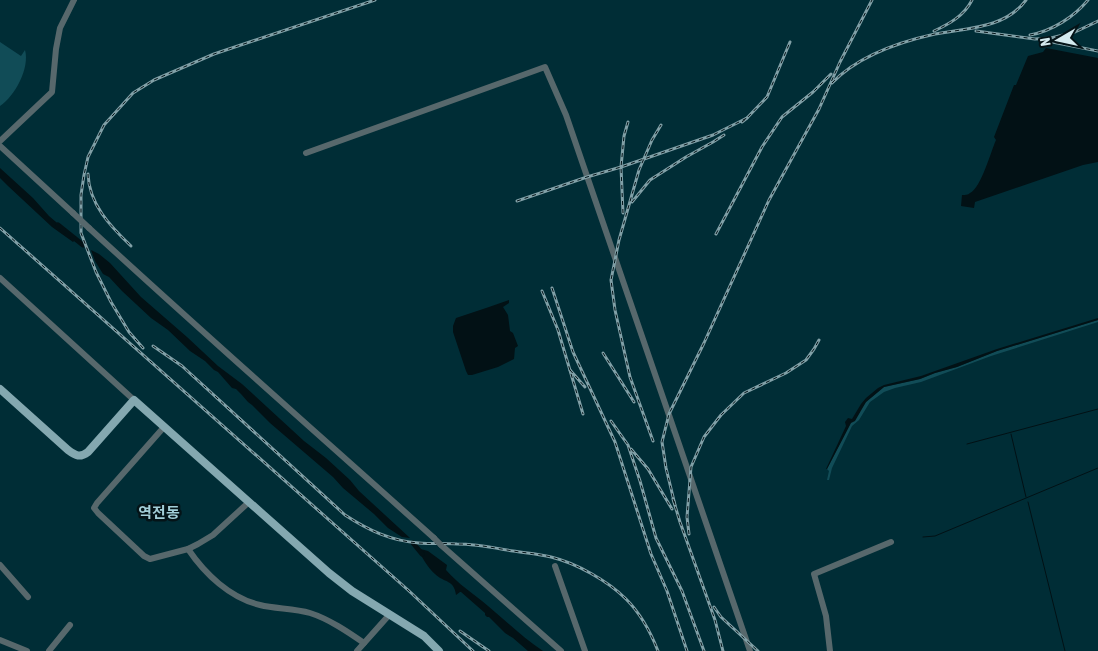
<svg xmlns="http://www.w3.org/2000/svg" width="1098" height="651" font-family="'Asap Condensed','Noto Sans KR',sans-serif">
  <rect width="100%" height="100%" fill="#002d36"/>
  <!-- green -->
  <g fill="#114c57">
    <path d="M0 42 21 56 25 50C30 68 15 96 0 106Z"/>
    <polygon points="1098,320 1098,322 991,356 921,382 895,388 884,392 870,402 859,420 852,426 832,468 829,480 827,480 829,471 827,469 851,422 866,402 884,387 920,379 935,373 957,367 997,351"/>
  </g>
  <!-- water -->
  <g fill="#021115">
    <path d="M1046 48 1098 58V162L1083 165 975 202 974 208 961 206 962 195C965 195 968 195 970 193 981 188 991 151 996 140L994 137 1014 85H1016L1028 56 1043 52Z"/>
    <polygon points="0,168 33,198 49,216 76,239 73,242 52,227 8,186 0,178"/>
    <polygon points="91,250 99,254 110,263 141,297 187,337 218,366 242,384 304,441 326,458 350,480 359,491 410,538 402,537 388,528 374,514 343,488 333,477 270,423 252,405 248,402 241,394 236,389 232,388 218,372 214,370 205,361 190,351 168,330 151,318 122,291 109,277 103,274 95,261"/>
    <polygon points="509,300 509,303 503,307 508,315 510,331 513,333 518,346 515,348 514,359 498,367 472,375 468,375 466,371 453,332 453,326 456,318 489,307"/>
    <polygon points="1098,318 1098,320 997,351 957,367 935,373 920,379 884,387 866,402 855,421 851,423 827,469 826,469 846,426 845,422 848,418 852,419 861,404 866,398 878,388 884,385 921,376 997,349"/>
    <path d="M417 548 428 551 447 565 446 570C458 584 474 594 488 606 506 621 523 638 543 651H528L513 638 505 633 489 617H487L485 615V613L461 592H460L456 595C454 579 444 583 435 574 427 567 422 557 417 548Z"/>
  </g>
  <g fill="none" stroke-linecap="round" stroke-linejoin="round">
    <!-- stream -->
    <g stroke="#021115" stroke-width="1">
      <polyline points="1011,434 1026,497"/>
      <polyline points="967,444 1098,409"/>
      <polyline points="1028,502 1065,651"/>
      <polyline points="923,537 935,536 1098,468"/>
    </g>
    <!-- canal -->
    <g stroke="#021115" stroke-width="5">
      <polyline points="58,225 83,245"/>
      <polyline points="413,543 422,554"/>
    </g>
    <!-- minor -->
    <g stroke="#57686c" stroke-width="6">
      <polyline points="0,141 52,92 56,49 60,28 74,0"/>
      <polyline points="0,146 73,213"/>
      <polyline points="306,153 545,67 566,115 750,651"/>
      <path d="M89 228C203 333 319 435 434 538"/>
      <polyline points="0,278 134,400"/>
      <polyline points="164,427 97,503 94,508 98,513 144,556 150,559 188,549 198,544 213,535 249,502"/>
      <polyline points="441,545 561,651"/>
      <path d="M188 549C205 574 230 598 260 605 276 609 294 608 310 613 329 619 348 632 364 643"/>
      <polyline points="0,565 28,597"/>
      <polyline points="555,566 585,651"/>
      <polyline points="0,640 27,651"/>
      <polyline points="49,651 70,625"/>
      <polyline points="357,651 390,614"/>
      <polyline points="830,651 826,616 814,574 891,542"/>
    </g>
    <!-- major -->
    <path stroke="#84a8b0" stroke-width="8" d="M0 389 68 450C76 456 80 458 88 452L134 400 329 573 352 591 424 636 439 651"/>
    <defs>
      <g id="rail">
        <path d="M934 31C949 24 964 16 972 0"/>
        <polyline points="976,31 1035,39 1051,38 1075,32 1098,21"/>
        <path d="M1030 35C1052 31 1074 17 1088 0"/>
        <polyline points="1047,41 1098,51"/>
        <path d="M832 83C858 56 899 42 935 34 966 28 1005 29 1026 0"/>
        <polyline points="742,122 747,118 767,97 790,42"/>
        <path d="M88 174C89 204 110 226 131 246"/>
        <polyline points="517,201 587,177 621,167 713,135 747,118"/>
        <polyline points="632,202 650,180 686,157 713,142 724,135"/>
        <polyline points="623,213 621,167 624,136 628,122"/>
        <polyline points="0,228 408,590 473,651"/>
        <polyline points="716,234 762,147 782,117 813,92 831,74"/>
        <polyline points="552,288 573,352 615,442 651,554 667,591 687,651"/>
        <polyline points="542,291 558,330 583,414"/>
        <path d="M153 346 182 366 345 515C368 530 391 541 419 543 431 544 444 543 457 544 476 544 495 548 513 551 526 553 539 554 551 557 576 563 608 581 626 599 640 613 651 633 658 651"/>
        <polyline points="143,348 129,332 111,302 96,272 81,233 81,195 84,175 88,157 104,125 133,93 154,80 214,54 375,0"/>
        <polyline points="603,353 634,402"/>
        <polyline points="570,370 585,387"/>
        <polyline points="611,421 628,445 640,481 656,538 682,591 704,651"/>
        <polyline points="653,441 630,377 615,310 611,280 619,240 639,170 652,140 661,125"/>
        <polyline points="631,449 648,469 672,509"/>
        <polyline points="673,499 680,522 715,620 723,651"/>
        <polyline points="675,505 666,468 662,442 669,414 704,343 769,200 819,109 840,62 872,0"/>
        <polyline points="689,534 687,517 691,467 704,437 721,415 744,393 786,373 806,360 814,349 819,340"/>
        <polyline points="714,607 721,617 758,651"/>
        <polyline points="460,631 489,651"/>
      </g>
    </defs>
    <!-- rail casing -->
    <use href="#rail" stroke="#81a0a7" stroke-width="3"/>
    <!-- rail -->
    <use href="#rail" stroke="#041317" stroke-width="1" stroke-dasharray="4" stroke-linecap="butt"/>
    <!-- minor-bridge -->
    <g stroke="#57686c" stroke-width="6">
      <polyline points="73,213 89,228"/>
      <polyline points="434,538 441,545"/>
    </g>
  </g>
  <g text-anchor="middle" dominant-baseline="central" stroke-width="5" stroke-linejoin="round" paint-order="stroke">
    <!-- quarter labels -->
    <g font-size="15" font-weight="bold" fill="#a2cdd7" stroke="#041317">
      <text x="159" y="512">역전동</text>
    </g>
  </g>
  <!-- north arrow -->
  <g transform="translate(1058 40) rotate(261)" stroke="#041317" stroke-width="4" paint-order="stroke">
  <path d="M0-4L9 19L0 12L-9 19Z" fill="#d4eaef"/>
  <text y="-8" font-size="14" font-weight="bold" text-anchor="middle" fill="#d4eaef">N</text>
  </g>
</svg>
